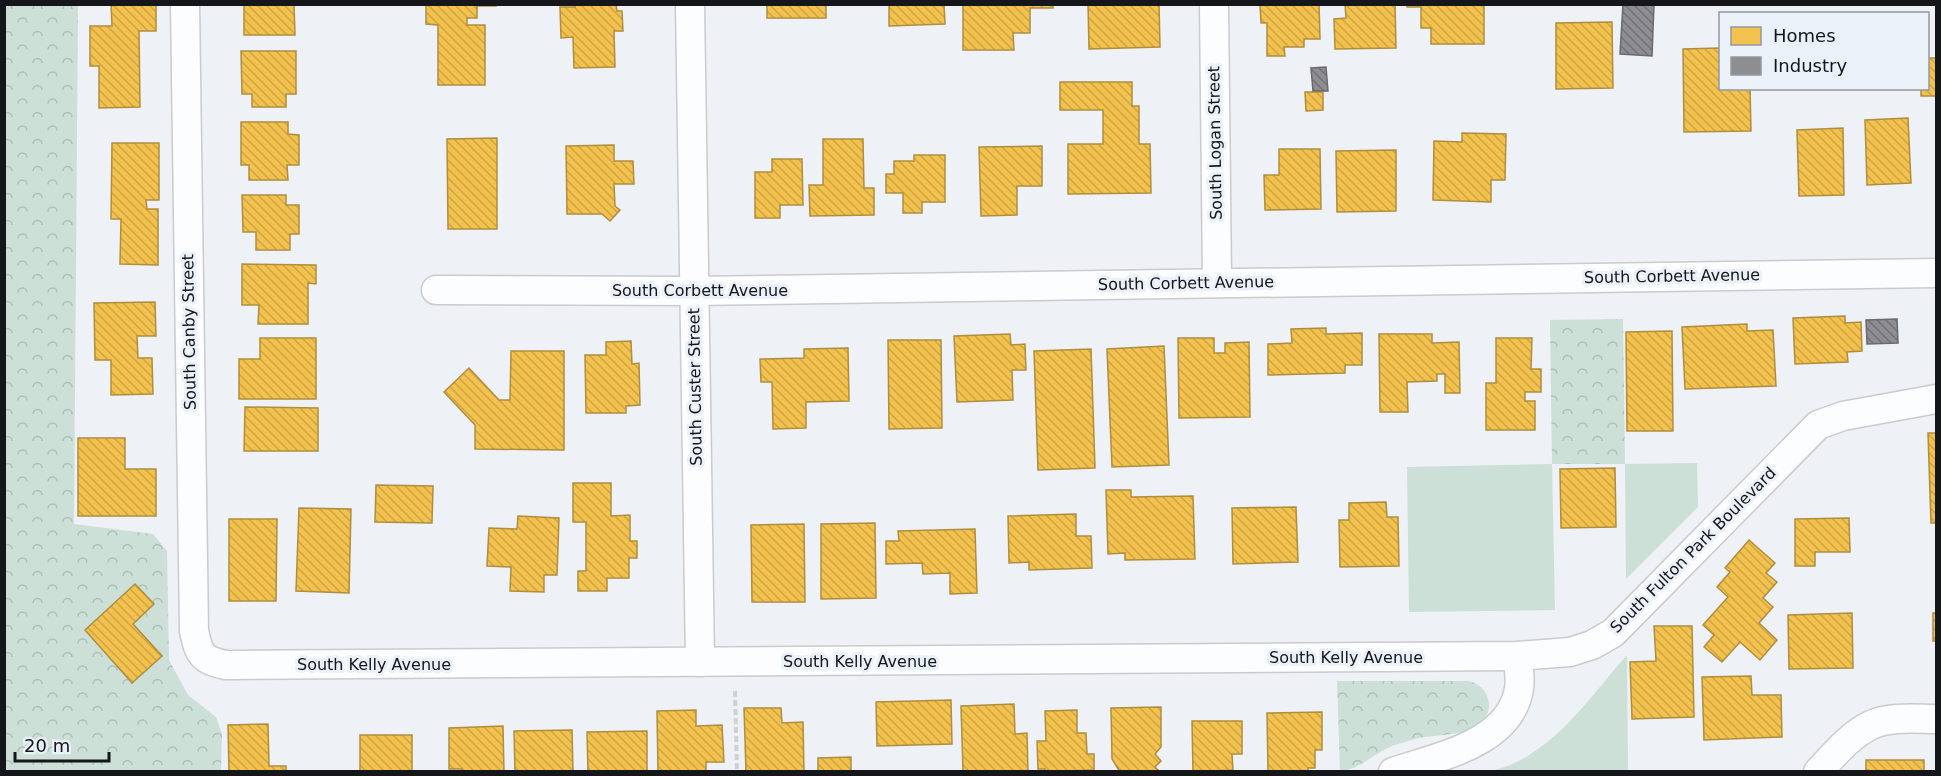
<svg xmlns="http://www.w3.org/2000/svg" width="1941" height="776" font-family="'DejaVu Sans',sans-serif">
  <defs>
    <pattern id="forest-crowns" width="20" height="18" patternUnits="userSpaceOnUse" patternTransform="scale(1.5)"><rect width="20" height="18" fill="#cce0d8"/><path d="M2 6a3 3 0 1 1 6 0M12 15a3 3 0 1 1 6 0" fill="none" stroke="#aebfb9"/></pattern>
    <pattern id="homes-back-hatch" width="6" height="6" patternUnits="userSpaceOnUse" patternTransform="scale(1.5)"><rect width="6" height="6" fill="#f2c14e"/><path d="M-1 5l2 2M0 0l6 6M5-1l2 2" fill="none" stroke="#cfa544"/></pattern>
    <pattern id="industry-back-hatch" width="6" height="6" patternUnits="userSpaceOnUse" patternTransform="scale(1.5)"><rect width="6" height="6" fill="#8d8d92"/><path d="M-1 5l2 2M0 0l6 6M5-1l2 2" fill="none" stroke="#727276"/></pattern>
  </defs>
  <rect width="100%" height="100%" fill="#eef1f5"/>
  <!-- grass -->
  <g fill="#cce0d8">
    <polygon points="1697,463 1698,507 1626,579 1625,464"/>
    <polygon points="1552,464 1555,610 1409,612 1407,467"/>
    <path d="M1627 655 1628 771H1491C1551 757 1588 699 1627 655Z"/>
  </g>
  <!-- forest -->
  <g fill="url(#forest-crowns)">
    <polygon points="5,5 78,5 74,524 153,534 167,551 169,660 188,695 216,717 222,734 221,771 5,772"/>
    <polygon points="1623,319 1625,464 1552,464 1550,320"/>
    <path d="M1337 681H1469C1476 683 1483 687 1486 694 1489 700 1490 706 1488 712 1481 737 1439 734 1419 738 1410 740 1401 743 1392 746 1375 753 1357 771 1340 771Z"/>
  </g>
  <!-- homes -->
  <g fill="url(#homes-back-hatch)" stroke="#af8e3e" stroke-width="1.5">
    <polygon points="111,4 156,4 156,31 139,31 140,107 99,108 99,66 90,66 90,26 112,26"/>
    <polygon points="244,4 294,4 295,35 244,35"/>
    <polygon points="426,4 496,4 496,6 477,6 477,18 467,18 467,25 485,25 485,85 438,85 438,25 426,24"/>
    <polygon points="575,4 616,4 617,11 622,11 623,31 614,31 615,67 574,68 573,37 561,38 560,7 575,7"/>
    <rect x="767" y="4" width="59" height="14"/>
    <polygon points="889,4 944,4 945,24 889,26"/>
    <polygon points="963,4 1053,4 1053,8 1030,8 1030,33 1013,33 1014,50 963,50"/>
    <polygon points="1088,4 1159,4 1160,47 1089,49"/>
    <polygon points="1260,4 1319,4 1320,39 1304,39 1304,47 1284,47 1285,56 1267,56 1267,23 1261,23"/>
    <polygon points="1345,4 1395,4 1396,48 1335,49 1334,19 1346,18"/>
    <polygon points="1407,4 1522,4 1522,5 1484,5 1484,44 1431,44 1431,28 1421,28 1421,7 1407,7"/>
    <polygon points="1612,22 1613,88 1556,89 1556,23"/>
    <polygon points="1720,48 1720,88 1750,88 1751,131 1684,132 1683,49"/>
    <polygon points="241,51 296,51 296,94 286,94 286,107 252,107 252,94 242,94"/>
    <polygon points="1928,58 1936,58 1936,96 1921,96 1921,88 1928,88"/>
    <polygon points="1060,82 1132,82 1132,106 1139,106 1139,144 1150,144 1151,193 1068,194 1068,144 1103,144 1103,110 1060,110"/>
    <polygon points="1305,92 1323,92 1323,110 1306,111"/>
    <polygon points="1908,118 1911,183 1867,185 1865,120"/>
    <polygon points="241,122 288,122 288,134 299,135 299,165 287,165 288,180 249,180 249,165 241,165"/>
    <polygon points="1843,128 1844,195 1799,196 1797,130"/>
    <polygon points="1462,133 1506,134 1505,180 1491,180 1491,202 1433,200 1434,141 1462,142"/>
    <polygon points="497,138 497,229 448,229 447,139"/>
    <polygon points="823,139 863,139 864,188 874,188 874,215 810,216 809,185 823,185"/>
    <polygon points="112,143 159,143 159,200 146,200 147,209 158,209 158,265 120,264 121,219 111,219"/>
    <polygon points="614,145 614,161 633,161 634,184 614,184 615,206 620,210 610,221 602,214 567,214 566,146"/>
    <polygon points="1042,146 1042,186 1017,186 1017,215 981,216 979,147"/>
    <polygon points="1279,149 1320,149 1321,209 1265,210 1264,175 1279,175"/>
    <polygon points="1396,150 1396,211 1337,212 1336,151"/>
    <polygon points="914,155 945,155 945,202 922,202 922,213 903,213 903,193 886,193 886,174 894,174 894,161 914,161"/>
    <polygon points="772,159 802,159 803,205 780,205 780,218 755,218 755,172 772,172"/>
    <polygon points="242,195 286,195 286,205 299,205 299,234 290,234 290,250 256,250 256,232 243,232"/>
    <polygon points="242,264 316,265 316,284 308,283 308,324 258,324 259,305 242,305"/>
    <polygon points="155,302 156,336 137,336 138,358 152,358 153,394 111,395 111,360 95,360 94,303"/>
    <polygon points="1845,316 1845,323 1861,322 1862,351 1847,352 1848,362 1795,364 1793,318"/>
    <polygon points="1747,324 1747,331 1773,330 1776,386 1685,389 1682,327"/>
    <polygon points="1326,328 1326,334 1362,333 1362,365 1345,365 1345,373 1268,375 1268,344 1292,343 1291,329"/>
    <polygon points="1672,331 1673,431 1627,431 1626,332"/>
    <polygon points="1010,334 1011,345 1025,344 1026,370 1012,370 1013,400 957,402 954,336"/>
    <polygon points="1379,334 1432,334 1432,343 1459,342 1460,393 1445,393 1445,374 1437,374 1437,381 1407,382 1408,412 1380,412"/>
    <polygon points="260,338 316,338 316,399 239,399 239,359 260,359"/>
    <polygon points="1178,338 1214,338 1214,353 1225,353 1225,343 1249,342 1250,417 1179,418"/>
    <polygon points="1496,338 1532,338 1531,369 1541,369 1541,392 1525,392 1525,401 1535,401 1535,430 1486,430 1486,383 1496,383"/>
    <polygon points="888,340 941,340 942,428 889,429"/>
    <polygon points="631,341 632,364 639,363 640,405 626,406 626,413 586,413 585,355 606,355 606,342"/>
    <polygon points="1164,346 1169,465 1112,467 1107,349"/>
    <polygon points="848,348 849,401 806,402 806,428 773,429 772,382 761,382 760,359 804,358 804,349"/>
    <polygon points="1091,349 1095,468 1038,470 1034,351"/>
    <polygon points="511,351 564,351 564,450 475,449 475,425 444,392 469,368 499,400 510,400"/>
    <polygon points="245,407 318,408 318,451 244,451"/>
    <polygon points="1928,433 1936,433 1936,523 1931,523"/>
    <polygon points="78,438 125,438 125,469 156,469 156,516 78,516"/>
    <polygon points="1615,468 1616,527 1561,528 1560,469"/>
    <polygon points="573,483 611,483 611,516 630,515 630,541 637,541 637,558 629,558 629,578 607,578 607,591 578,591 578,571 586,571 586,522 573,522"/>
    <polygon points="376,485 433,486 432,523 375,522"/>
    <polygon points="1106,490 1131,490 1131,497 1193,496 1195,559 1125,560 1125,553 1108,554"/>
    <polygon points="1386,502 1387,517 1398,517 1399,566 1340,567 1339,520 1349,520 1349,503"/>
    <polygon points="1296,507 1298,562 1233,564 1232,508"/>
    <polygon points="299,508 351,509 349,593 296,591"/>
    <polygon points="1076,514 1076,536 1091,536 1092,568 1029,570 1029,562 1009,563 1008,516"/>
    <polygon points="518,516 559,518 557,575 544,575 544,592 510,591 511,567 487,566 489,528 517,529"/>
    <polygon points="1849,518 1850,552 1815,552 1815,566 1795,566 1795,519"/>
    <polygon points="229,519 277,519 276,601 229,601"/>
    <polygon points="875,523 876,598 821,599 821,524"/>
    <polygon points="804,524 805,602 752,602 751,525"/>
    <polygon points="975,529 977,593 950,594 950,573 923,574 922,563 886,564 886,541 899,541 898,531"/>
    <polygon points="1749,540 1775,563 1766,573 1777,582 1763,598 1773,607 1759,623 1777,640 1760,660 1740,642 1722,662 1704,647 1714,635 1703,625 1728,597 1717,587 1730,572 1725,568"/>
    <polygon points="135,584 154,604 133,624 162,656 132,683 85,630"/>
    <polygon points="1852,613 1853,668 1789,669 1788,615"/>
    <rect x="1933" y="613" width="3" height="28"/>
    <polygon points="1654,626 1692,626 1694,717 1632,719 1630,662 1656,661"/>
    <polygon points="1751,676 1752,695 1781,695 1782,737 1704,740 1702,677"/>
    <polygon points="951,700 952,744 877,746 876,702"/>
    <polygon points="1014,704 1015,734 1027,733 1028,772 963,772 961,706"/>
    <polygon points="1161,707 1161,747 1155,754 1161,761 1155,767 1160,772 1120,772 1112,759 1111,708"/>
    <polygon points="744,708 781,708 782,723 803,722 804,772 746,772"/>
    <polygon points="696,710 696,726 722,725 724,762 706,762 706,772 658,772 657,711"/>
    <polygon points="1077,710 1077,733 1086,733 1087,754 1094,754 1094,770 1045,772 1045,769 1038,769 1037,741 1046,741 1045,711"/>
    <polygon points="1322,712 1322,750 1315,750 1315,768 1308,768 1308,772 1268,772 1267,713"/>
    <polygon points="1192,721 1242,721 1242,754 1232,754 1233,770 1193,772"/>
    <polygon points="268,724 269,766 286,766 286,772 229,772 228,725"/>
    <polygon points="503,726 504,772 462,772 462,769 449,769 449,728"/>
    <polygon points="572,730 573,772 515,772 514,731"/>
    <polygon points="647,731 647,772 588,772 587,732"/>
    <rect x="360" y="735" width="52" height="37"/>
    <polygon points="851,757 851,772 818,772 818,758"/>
    <rect x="1866" y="760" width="58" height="12"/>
  </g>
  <!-- industry -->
  <g fill="url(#industry-back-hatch)" stroke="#69696e" stroke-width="1.5">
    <polygon points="1623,4 1654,4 1652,56 1620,54"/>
    <polygon points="1326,67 1328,91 1313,91 1311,68"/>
    <polygon points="1897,319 1898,343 1867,344 1866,320"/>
  </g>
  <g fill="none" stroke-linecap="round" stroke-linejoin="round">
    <defs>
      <g id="street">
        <path d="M185 4 194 631C199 655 202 660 226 665L1518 656 1570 652 1592 645 1613 633 1818 425 1843 416 1936 399"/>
        <polyline points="690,4 700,662"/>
        <polyline points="1214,4 1217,282"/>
        <polyline points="436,290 694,291 1936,273"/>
        <path d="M1393 772C1437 757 1510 744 1519 689 1521 679 1518 667 1518 656"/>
        <path d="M1818 772C1834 755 1850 735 1871 725 1890 716 1916 719 1936 719"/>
      </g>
    </defs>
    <!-- street casing -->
    <use href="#street" stroke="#c9cbce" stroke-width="31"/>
    <!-- path -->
    <polyline stroke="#d0d1d2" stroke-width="4" stroke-dasharray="6 3" stroke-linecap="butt" points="735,691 737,772"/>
    <!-- street -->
    <use href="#street" stroke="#fcfdfe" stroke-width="28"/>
  </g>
  <g text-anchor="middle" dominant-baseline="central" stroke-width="6" stroke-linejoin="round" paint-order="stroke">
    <!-- street labels -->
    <g font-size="16" fill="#141619" stroke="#ebf1f8">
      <text transform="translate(1215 143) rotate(-91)">South Logan Street</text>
      <text transform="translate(1672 276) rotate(-1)">South Corbett Avenue</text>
      <text transform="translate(1186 283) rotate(-1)">South Corbett Avenue</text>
      <text x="700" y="290">South Corbett Avenue</text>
      <text transform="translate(189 332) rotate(-91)">South Canby Street</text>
      <text transform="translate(695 387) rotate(-91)">South Custer Street</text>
      <text transform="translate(1693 550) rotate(-45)">South Fulton Park Boulevard</text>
      <text x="1346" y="657">South Kelly Avenue</text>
      <text x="860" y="661">South Kelly Avenue</text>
      <text x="374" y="664">South Kelly Avenue</text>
    </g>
  </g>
  <!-- border -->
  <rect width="1941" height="776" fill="none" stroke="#141619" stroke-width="12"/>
  <!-- legend -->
  <rect x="1719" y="12" width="210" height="78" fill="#ebf1f8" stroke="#95999f" stroke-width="1.5"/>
  <rect x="1731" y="27" width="30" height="18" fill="#f2c14e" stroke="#95999f" stroke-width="1.5"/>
  <text x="1773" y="42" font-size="18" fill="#141619">Homes</text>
  <rect x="1731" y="57" width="30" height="18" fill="#8d8d92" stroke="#95999f" stroke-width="1.5"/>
  <text x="1773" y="72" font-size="18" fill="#141619">Industry</text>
  <!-- scale -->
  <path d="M15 752v9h94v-9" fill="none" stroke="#141619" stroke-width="3"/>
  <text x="24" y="752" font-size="18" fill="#141619" stroke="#ebf1f8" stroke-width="4.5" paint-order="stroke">20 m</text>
</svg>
